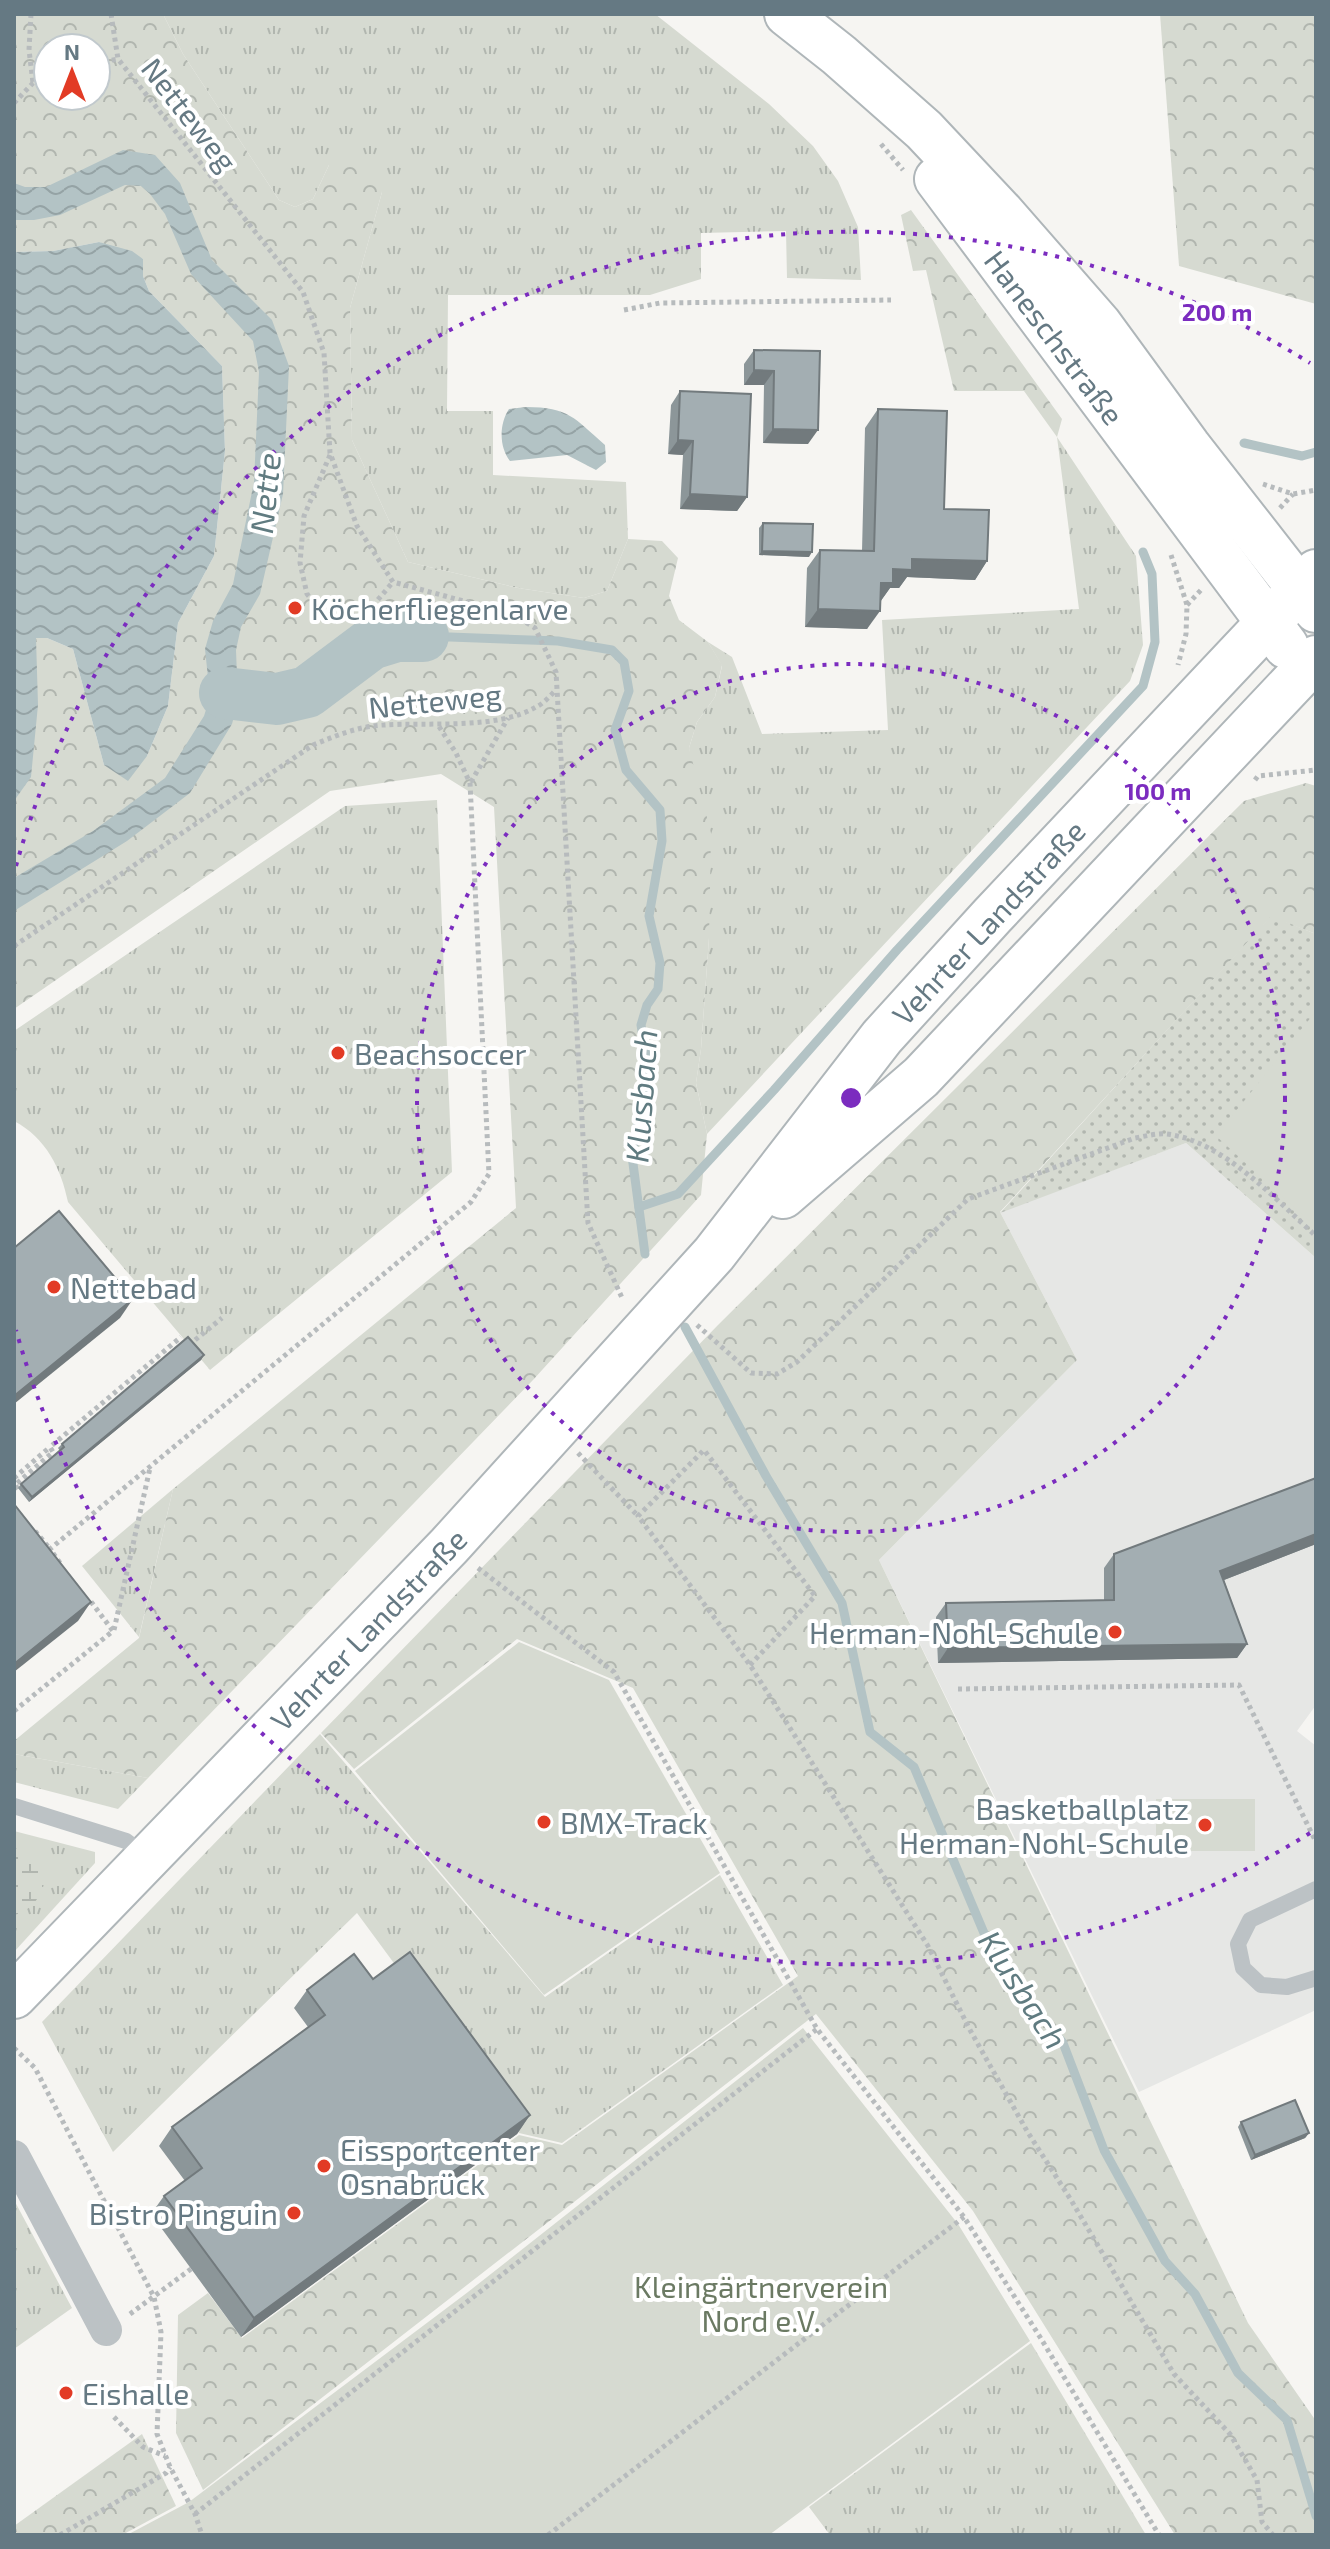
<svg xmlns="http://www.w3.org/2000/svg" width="1330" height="2549" font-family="'Exo 2',sans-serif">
  <defs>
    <pattern id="grass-tufts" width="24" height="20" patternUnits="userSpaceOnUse" patternTransform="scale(2)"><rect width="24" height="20" fill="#d6dad1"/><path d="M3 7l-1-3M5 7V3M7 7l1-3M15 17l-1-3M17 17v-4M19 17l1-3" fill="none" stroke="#b1b6af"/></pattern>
    <pattern id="forest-crowns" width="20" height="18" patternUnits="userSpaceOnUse" patternTransform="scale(2)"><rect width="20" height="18" fill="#d6dad1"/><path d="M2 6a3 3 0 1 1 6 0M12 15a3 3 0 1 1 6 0" fill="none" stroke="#b1b6af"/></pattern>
    <pattern id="wetland-marsh" width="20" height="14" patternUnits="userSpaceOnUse" patternTransform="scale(2)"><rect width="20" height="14" fill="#d6dad1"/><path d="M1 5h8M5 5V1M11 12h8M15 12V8" fill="none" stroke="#b1b6af"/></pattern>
    <pattern id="park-dots" width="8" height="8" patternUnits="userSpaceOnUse" patternTransform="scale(2)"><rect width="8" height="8" fill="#d6dad1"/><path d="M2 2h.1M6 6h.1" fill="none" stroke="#b1b6af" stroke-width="1.8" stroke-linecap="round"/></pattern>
    <pattern id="water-waves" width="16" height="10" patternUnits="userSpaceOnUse" patternTransform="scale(2)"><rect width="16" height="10" fill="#b3c3c5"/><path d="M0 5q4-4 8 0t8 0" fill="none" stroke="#95a3a5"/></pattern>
  </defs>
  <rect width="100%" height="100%" fill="#f6f5f2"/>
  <!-- built -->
  <polygon fill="#e6e7e5" points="1186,1143 1316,1258 1316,1705 1297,1731 1316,1746 1316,2010 1139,2092 879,1560 1077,1360 1000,1212"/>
  <!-- grass -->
  <g fill="url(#grass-tufts)">
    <polygon points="163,14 655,14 769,104 813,146 838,181 858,227 861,280 787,278 786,231 701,233 701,279 650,295 448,295 447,411 493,411 493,475 626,482 628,539 607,591 584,598 518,588 408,562 352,440 350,308 382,192 329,165 313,199 295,207 279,200 183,54"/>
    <polygon points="1057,437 1136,556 1143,645 1130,681 707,1134 696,1083 701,1049 709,938 689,748 697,722 715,697 722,666 708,642 732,657 762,734 888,730 882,620 1079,609"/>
    <path d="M437 800 452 1172 210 1370 68 1202C61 1168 46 1138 14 1121V1031L345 806Z"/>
    <polygon points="173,1489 139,1637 82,1566"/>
    <polygon points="320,1734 545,1997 720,1875 783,1985 562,2143 519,2133 357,1913 113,2152 42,2022"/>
    <polygon points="14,1754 148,1778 118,1809 14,1782"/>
    <polygon points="14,1831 95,1852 95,1863 14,1952"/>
    <polygon points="14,2200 72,2308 14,2349"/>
    <polygon points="1031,2343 1146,2535 830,2535 809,2507"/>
  </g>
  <!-- forest -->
  <g fill="url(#forest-crowns)" fill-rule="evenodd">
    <path d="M14 14H163L183 54 279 200 295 207 313 199 329 165 344 159 377 176 382 192 350 308 352 440 408 562 518 588 584 598 607 591 628 539 662 541 678 558 669 596 679 620 708 642 722 665 715 697 697 722 689 748 711 833 709 938 701 1049 696 1083 707 1134 701 1195 533 1380 148 1778 14 1754V1741L139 1638 173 1489 516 1208 494 807 441 774 330 791 14 1009V636L47 638 73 649 104 765 147 756 168 706 178 623 214 556 225 451 222 366 149 291 143 276V259L99 242 53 251 14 252ZM48 48H96V96H48Z"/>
    <polygon points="1160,14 1316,14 1316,304 1179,266"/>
    <polygon points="911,210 1062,419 1057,437 1024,391 954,391 926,270 913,271 901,215"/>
    <polygon points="1306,783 1316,786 1316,934 1271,917 1000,1212 1077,1360 879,1560 1248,2323 1316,2421 1316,2535 1175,2535 973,2211 816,2014 203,2490 176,2433 178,2315 208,2293 242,2338 519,2135 562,2145 798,1976 633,1688 517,1639 354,1769 321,1733 718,1325 1244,801"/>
    <polygon points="142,2434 176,2506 122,2535 14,2535 14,2526"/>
  </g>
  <!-- wetland -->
  <path fill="url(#wetland-marsh)" d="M14 1847C23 1852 34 1857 40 1866 53 1886 33 1911 14 1915Z"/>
  <!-- park -->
  <polygon fill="url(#park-dots)" points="1271,916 1316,934 1316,1258 1186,1143 1000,1213"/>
  <!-- garden -->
  <g fill="#d6dad1">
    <polygon points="1316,1011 1316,1227 1216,1136"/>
    <polygon points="519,1642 609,1680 720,1873 544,1995 355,1771"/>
    <rect x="1156" y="1799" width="99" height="52"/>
    <polygon points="803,2028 958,2224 1030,2341 769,2535 127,2535 189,2502 468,2292"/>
  </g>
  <!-- water -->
  <g fill="url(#water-waves)">
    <polygon points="123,150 155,155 180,183 212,260 272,320 289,366 283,494 260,594 241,627 236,650 238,701 232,724 190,793 127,841 14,911 14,878 93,831 165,778 204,716 210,697 205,649 213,621 233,584 254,482 259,372 253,341 191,274 165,214 150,194 141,186 125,185 60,215 34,220 14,220 14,183 25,187 46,187"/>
    <polygon points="99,242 132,251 143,259 143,276 149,291 222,366 225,451 214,556 178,623 168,706 147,756 128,781 104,765 73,649 47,638 36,638 38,705 31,777 14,801 14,252 53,251"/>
    <path d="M526 407C569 407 574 418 605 445L606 462 596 470 567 455 510 461C499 447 499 424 509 409Z"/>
  </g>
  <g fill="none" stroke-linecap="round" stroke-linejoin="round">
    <!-- stream -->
    <g stroke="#b3c3c5" stroke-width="9">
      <polyline points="1244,443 1302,456 1316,452"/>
      <polyline points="423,636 558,641 612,650 624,662 629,691 615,730 626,770 660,810 662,841 649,916 660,963 658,989 647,1005 641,1025 648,1066 632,1156 645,1254"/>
      <polyline points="639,1207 678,1194 774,1090 897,950 1143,686 1155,642 1152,574 1143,552"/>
      <polyline points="685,1327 766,1476 842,1603 870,1732 914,1767 992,1952 1063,2043 1104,2150 1165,2261 1195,2294 1238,2373 1287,2420 1316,2516"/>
    </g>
    <!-- river -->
    <polyline stroke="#b3c3c5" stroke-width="52" points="225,693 277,699 307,692 371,644 397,636 423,636"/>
    <defs>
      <g id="secondary">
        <polyline points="787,14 839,55 924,130 1002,213 1099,324 1188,446 1316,610"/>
        <polyline points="937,179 1286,646"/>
        <polyline points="783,1196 921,1077 1316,658"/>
        <polyline points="14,1996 449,1546 714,1254 882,1037 992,916 1316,572"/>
      </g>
    </defs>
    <!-- secondary casing -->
    <use href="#secondary" stroke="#afb6b9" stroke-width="48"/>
    <!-- path -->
    <g stroke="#b7bbbd" stroke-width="5" stroke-dasharray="4 4" stroke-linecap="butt">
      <polyline points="31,14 29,50 33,83"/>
      <polyline points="111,14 118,59 303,292 324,353 330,453 357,526 393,582 512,614 535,628 556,672 588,1223 623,1300"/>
      <polyline points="96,63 118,59"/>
      <polyline points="14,103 33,83 48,77"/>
      <polyline points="881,144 903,170"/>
      <polyline points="624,310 660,303 891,300"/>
      <polyline points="330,455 304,516 300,563 307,594 324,614 350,618 370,609 393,582"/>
      <polyline points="1263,484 1293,494 1316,490"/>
      <polyline points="1280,508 1293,494"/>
      <polyline points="1171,555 1187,605 1186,634 1178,665"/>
      <polyline points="1187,605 1201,590"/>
      <polyline points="1255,780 1258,776 1316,770"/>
      <polyline points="471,782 508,718"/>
      <path d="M14 946 313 745C335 736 359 726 384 725 428 722 497 730 536 707 543 704 549 697 555 691"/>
      <path d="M697 1325 751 1373 777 1374 797 1362 968 1199 1135 1138C1146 1136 1157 1133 1167 1134 1223 1141 1275 1199 1316 1236"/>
      <polyline points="189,1345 222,1318"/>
      <polyline points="578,1453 638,1516"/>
      <polyline points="14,1478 50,1447"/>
      <polyline points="18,1489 15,1485 53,1452 50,1447 181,1337"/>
      <polyline points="35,1531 50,1549"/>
      <polyline points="60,1563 50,1549 471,1202 489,1174 470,783 456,753 438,725"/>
      <polyline points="478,1568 614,1672 817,2029 964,2217 1040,2337 1159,2535"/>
      <polyline points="114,1630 150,1468"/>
      <polyline points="750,1665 815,1596 704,1450 638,1516 750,1665 928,1946 970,2030 1027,2131 1071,2200 1174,2374 1230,2434 1257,2480 1262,2522 1273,2535"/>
      <polyline points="958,1689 1239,1685 1316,1842"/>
      <polyline points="14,1711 113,1631 89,1599"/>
      <polyline points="14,2048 35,2068 154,2297 161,2332 157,2434 170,2467 195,2514 202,2535"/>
      <polyline points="130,2314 191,2269"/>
      <polyline points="114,2417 143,2447 165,2456"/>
      <polyline points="195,2514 817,2029"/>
      <polyline points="60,2535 166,2473 170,2467"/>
      <polyline points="548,2535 964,2217"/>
    </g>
    <!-- lane -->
    <g stroke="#bcc2c5" stroke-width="16">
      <polyline points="14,1806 126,1841 146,1856"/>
      <polyline points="1316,1889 1250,1920 1238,1944 1243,1968 1261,1985 1287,1987 1316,1978"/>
    </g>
    <!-- street -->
    <polyline stroke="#bcc2c5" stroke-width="32" points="14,2156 106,2330"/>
    <!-- secondary -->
    <use href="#secondary" stroke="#fff" stroke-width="44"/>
  </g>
  <!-- wall -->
  <g fill="#8c9699">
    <polygon points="754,350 820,351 808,444 763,443 764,385 744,385 744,364"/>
    <polygon points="680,391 747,497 737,511 680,509 683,455 668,454 671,405"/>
    <polygon points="878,409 944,509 987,561 975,580 907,577 899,588 890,588 880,602 867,629 805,627 807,568 820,550 862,551 865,428"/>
    <polygon points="763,523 809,557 759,555 759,528"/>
    <polygon points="204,1355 201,1360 29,1502 18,1488 21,1484 60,1451 58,1448 62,1444"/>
    <polygon points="1316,1544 1224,1580 1247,1644 1237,1658 938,1663 936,1617 946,1603 1104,1600 1104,1568 1114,1554"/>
    <polygon points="373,1979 530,2115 517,2134 241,2337 151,2214 164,2196 185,2181 159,2146 172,2127 308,2027 294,2008 307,1990"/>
    <polygon points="1241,2122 1309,2133 1305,2138 1251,2160 1238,2127"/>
  </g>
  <!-- shaded-wall -->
  <g fill="#727a7d">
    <polygon points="754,370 774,371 764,385 744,385"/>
    <polygon points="773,429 818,430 808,444 763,443"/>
    <polygon points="678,440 693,441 683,455 668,454"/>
    <polygon points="690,494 747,497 737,511 680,509"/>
    <polygon points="762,551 812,552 809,557 759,555"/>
    <polygon points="912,559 987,561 975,580 907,577 899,588 890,588 880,602 881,583 893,569"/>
    <polygon points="818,609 880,611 867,629 805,627"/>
    <polygon points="133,1299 120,1318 14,1404 14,1396"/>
    <polygon points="204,1355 201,1360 29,1502 32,1497"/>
    <polygon points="1316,1534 1316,1544 1211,1585 1220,1571"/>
    <polygon points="91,1602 78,1621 14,1672 14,1664"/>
    <polygon points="1247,1644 1237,1658 938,1663 948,1648"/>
    <polygon points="530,2115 517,2134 241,2337 254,2318"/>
    <polygon points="1309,2133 1305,2138 1251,2160 1255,2155"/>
  </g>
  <!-- building -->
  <g fill="#a3aeb2" stroke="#727a7d" stroke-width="2">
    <polygon points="754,350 820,351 818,430 773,429 774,371 754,370"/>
    <polygon points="680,391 751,394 747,497 690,494 693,441 678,440"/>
    <polygon points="878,409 947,411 944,509 989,510 987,561 912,559 912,570 893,569 893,583 881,583 880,611 818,609 820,550 874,551"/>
    <polygon points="763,523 813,524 812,552 762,551"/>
    <polygon points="59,1211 133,1299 14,1396 14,1248"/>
    <polygon points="188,1337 204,1355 32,1497 21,1484 64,1447 62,1444"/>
    <polygon points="1316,1478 1316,1534 1220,1571 1247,1644 948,1648 946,1603 1114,1600 1114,1554"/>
    <polygon points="14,1504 91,1602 14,1664"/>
    <polygon points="410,1952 530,2115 254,2318 164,2196 202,2168 172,2127 325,2015 307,1990 354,1954 373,1979"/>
    <polygon points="1295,2100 1309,2133 1255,2155 1241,2122"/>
  </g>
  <!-- distance rings -->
  <g fill="none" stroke="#7b2cbf" stroke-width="4" stroke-dasharray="4 8">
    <circle cx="851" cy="1098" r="434"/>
    <path d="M1310 1833A867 867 0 0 1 16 1330M16 866A867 867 0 0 1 1310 363"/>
  </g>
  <!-- markers -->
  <g fill="#e23b25" stroke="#fff" stroke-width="3">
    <circle cx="295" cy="608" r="8"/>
    <circle cx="338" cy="1053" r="8"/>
    <circle cx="54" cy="1287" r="8"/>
    <circle cx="1115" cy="1632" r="8"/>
    <circle cx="544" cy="1822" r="8"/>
    <circle cx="1205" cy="1825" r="8"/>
    <circle cx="324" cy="2166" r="8"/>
    <circle cx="294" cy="2213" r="8"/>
    <circle cx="66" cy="2393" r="8"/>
  </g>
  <g text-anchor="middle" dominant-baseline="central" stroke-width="8" stroke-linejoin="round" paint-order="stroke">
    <!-- street labels -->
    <g font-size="30" fill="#657983" stroke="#fff">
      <text transform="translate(190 114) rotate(52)">Netteweg</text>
      <text transform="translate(1055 337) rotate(53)">Haneschstraße</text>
      <text transform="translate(435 700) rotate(-6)">Netteweg</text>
      <text transform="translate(988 922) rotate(-47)">Vehrter Landstraße</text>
      <text transform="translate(368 1629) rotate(-46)">Vehrter Landstraße</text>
    </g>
    <!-- poi labels -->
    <g font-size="30" fill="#657983" stroke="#fff" text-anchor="start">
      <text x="311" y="608">Köcherfliegenlarve</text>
      <text x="354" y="1053">Beachsoccer</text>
      <text x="70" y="1287">Nettebad</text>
      <text x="1099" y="1632" text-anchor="end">Herman-Nohl-Schule</text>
      <text x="1189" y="1808" text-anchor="end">Basketballplatz<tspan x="1189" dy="34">Herman-Nohl-Schule</tspan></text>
      <text x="560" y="1822">BMX-Track</text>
      <text x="340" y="2149">Eissportcenter<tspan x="340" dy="34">Osnabrück</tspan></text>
      <text x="278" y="2213" text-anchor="end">Bistro Pinguin</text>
      <text x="82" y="2393">Eishalle</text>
    </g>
    <!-- park labels -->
    <g font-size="30" fill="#6b7a63" stroke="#fff">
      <text x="761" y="2286">Kleingärtnerverein<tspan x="761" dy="34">Nord e.V.</tspan></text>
    </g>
    <!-- water labels -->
    <g font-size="32" font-style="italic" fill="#607b80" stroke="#fff">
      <text transform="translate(264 493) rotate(-84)">Nette</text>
      <text transform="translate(640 1096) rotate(-86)">Klusbach</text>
      <text transform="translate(1024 1989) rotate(57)">Klusbach</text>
    </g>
  </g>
  <circle cx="851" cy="1098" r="12" fill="#7b2cbf" stroke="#fff" stroke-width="4"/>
  <g font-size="24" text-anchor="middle" font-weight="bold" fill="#7b2cbf" stroke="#fff" stroke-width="8" stroke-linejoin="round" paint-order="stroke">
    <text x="1217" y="321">200 m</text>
    <text x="1158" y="800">100 m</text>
  </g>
  <!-- border -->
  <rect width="1330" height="2549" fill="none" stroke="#657983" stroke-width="32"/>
  <!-- north arrow -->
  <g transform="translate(72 72)"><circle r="38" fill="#ffffff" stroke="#c1c9cd" stroke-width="2"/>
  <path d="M0-6L14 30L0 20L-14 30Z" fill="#e23b25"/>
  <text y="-12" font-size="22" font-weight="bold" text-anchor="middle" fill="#657983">N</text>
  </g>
</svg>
